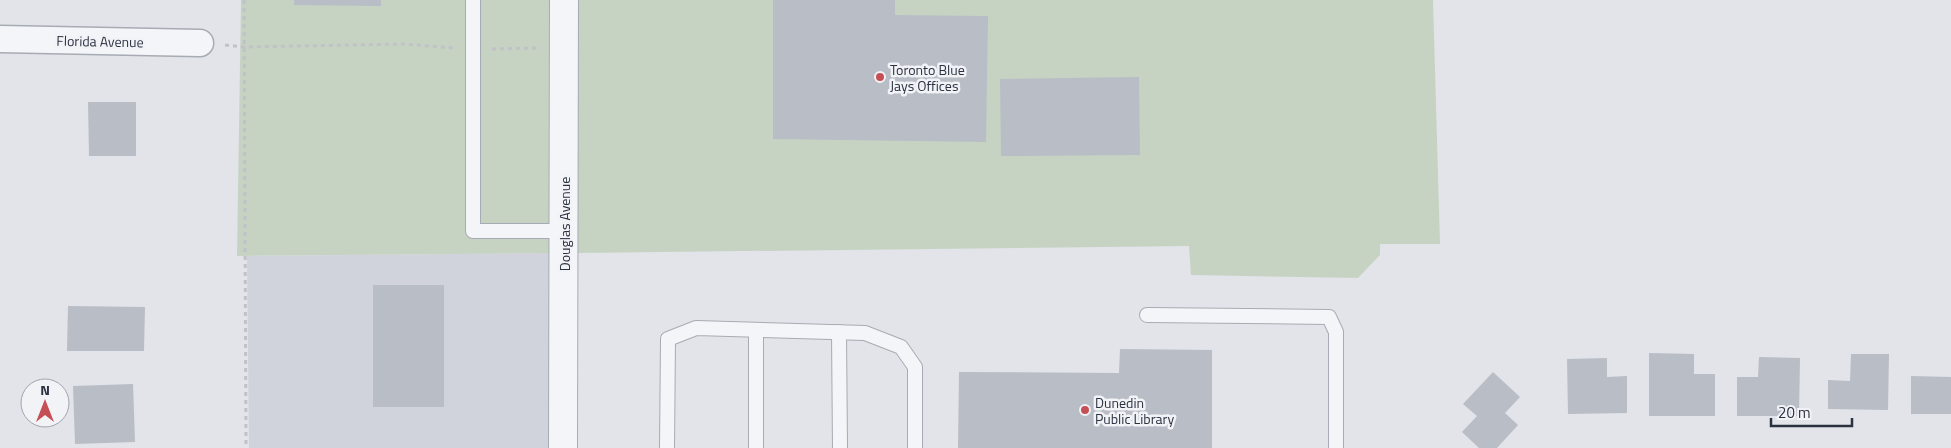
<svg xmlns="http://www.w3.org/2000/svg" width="1951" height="448" font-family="'Titillium Web',sans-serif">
  <rect width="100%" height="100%" fill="#e2e4e9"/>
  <!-- built -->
  <polygon fill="#d0d3db" points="550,253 549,448 249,448 247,256"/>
  <!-- green -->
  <g fill="#c6d3c3">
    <polygon points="241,0 550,0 550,253 237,256"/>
    <polygon points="578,0 1433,0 1440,244 1380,244 1380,255 1358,278 1191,275 1189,246 578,253"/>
  </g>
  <!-- building -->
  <g fill="#b9bdc6">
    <polygon points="294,0 381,0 381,6 294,5"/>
    <polygon points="773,0 895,0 895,15 988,16 986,142 773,139"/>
    <polygon points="1139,77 1140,155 1001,156 1000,79"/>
    <polygon points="88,102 136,102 136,156 89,156"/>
    <rect x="373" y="285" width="71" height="122"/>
    <polygon points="68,306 145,307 144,351 67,351"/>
    <polygon points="1120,349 1212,350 1212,448 958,448 959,372 1119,373"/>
    <polygon points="1649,353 1694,354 1694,374 1715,374 1715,416 1649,416"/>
    <polygon points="1851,354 1889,354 1888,410 1828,409 1828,380 1850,381"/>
    <polygon points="1759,357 1800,358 1799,416 1737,416 1737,377 1758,377"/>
    <polygon points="1607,358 1607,377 1627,376 1627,413 1568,414 1567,359"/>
    <polygon points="1493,372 1520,397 1505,413 1518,425 1497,448 1479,448 1462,432 1477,416 1463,404"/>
    <polygon points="1911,376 1951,377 1951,414 1911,414"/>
    <polygon points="133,384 135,442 75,444 73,386"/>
  </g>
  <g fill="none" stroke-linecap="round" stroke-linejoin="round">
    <defs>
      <g id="service">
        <polyline points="473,0 473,231 563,231"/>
        <polyline points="1147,315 1329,317 1336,332 1336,448"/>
        <polyline points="756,330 756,448"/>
        <polyline points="839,332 840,448"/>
        <polyline points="667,448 668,339 696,328 865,333 901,347 915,367 915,448"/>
      </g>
      <polyline id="minor" points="0,39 200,43"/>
      <polyline id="tertiary" points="563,448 564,0"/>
    </defs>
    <!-- service casing -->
    <use href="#service" stroke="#a7abb3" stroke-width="16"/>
    <!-- minor casing -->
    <use href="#minor" stroke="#a7abb3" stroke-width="29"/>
    <!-- tertiary casing -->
    <use href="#tertiary" stroke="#a7abb3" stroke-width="30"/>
    <!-- path -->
    <g stroke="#c0c2c8" stroke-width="3" stroke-dasharray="4 4" stroke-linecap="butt">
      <polyline points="244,0 246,448"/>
      <polyline points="225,45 244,47 404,44 454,48"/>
      <polyline points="492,49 536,48"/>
    </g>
    <!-- service -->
    <use href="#service" stroke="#f4f5f8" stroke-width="14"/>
    <!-- minor -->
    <use href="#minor" stroke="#f4f5f8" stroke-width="26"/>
    <!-- tertiary -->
    <use href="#tertiary" stroke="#f4f5f8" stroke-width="28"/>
  </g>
  <!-- markers -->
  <g fill="#c64f55" stroke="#f1f3f7" stroke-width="2">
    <circle cx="880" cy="77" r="5"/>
    <circle cx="1085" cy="410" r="5"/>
  </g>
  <g text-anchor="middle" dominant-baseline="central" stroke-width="5" stroke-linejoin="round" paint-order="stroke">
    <!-- street labels -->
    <g font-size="14" fill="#2b3140" stroke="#f1f3f7">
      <text transform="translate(100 41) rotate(1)">Florida Avenue</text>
      <text transform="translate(564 224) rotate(-90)">Douglas Avenue</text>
    </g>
    <!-- poi labels -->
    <g font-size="14" fill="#2b3140" stroke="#f1f3f7" text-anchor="start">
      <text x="890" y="69">Toronto Blue<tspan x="890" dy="16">Jays Offices</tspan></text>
      <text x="1095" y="402">Dunedin<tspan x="1095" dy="16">Public Library</tspan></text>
    </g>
  </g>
  <!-- north arrow -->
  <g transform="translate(45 403)"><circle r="24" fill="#f1f3f7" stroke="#a2a5ae"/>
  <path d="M0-4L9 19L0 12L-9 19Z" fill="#c64f55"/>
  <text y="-8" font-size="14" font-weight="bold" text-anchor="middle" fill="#2b3140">N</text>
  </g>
  <!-- scale -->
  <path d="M1771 418v8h81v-8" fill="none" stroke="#2b3140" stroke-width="2.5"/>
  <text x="1778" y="418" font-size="15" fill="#2b3140" stroke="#f1f3f7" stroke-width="4" paint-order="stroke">20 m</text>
</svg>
